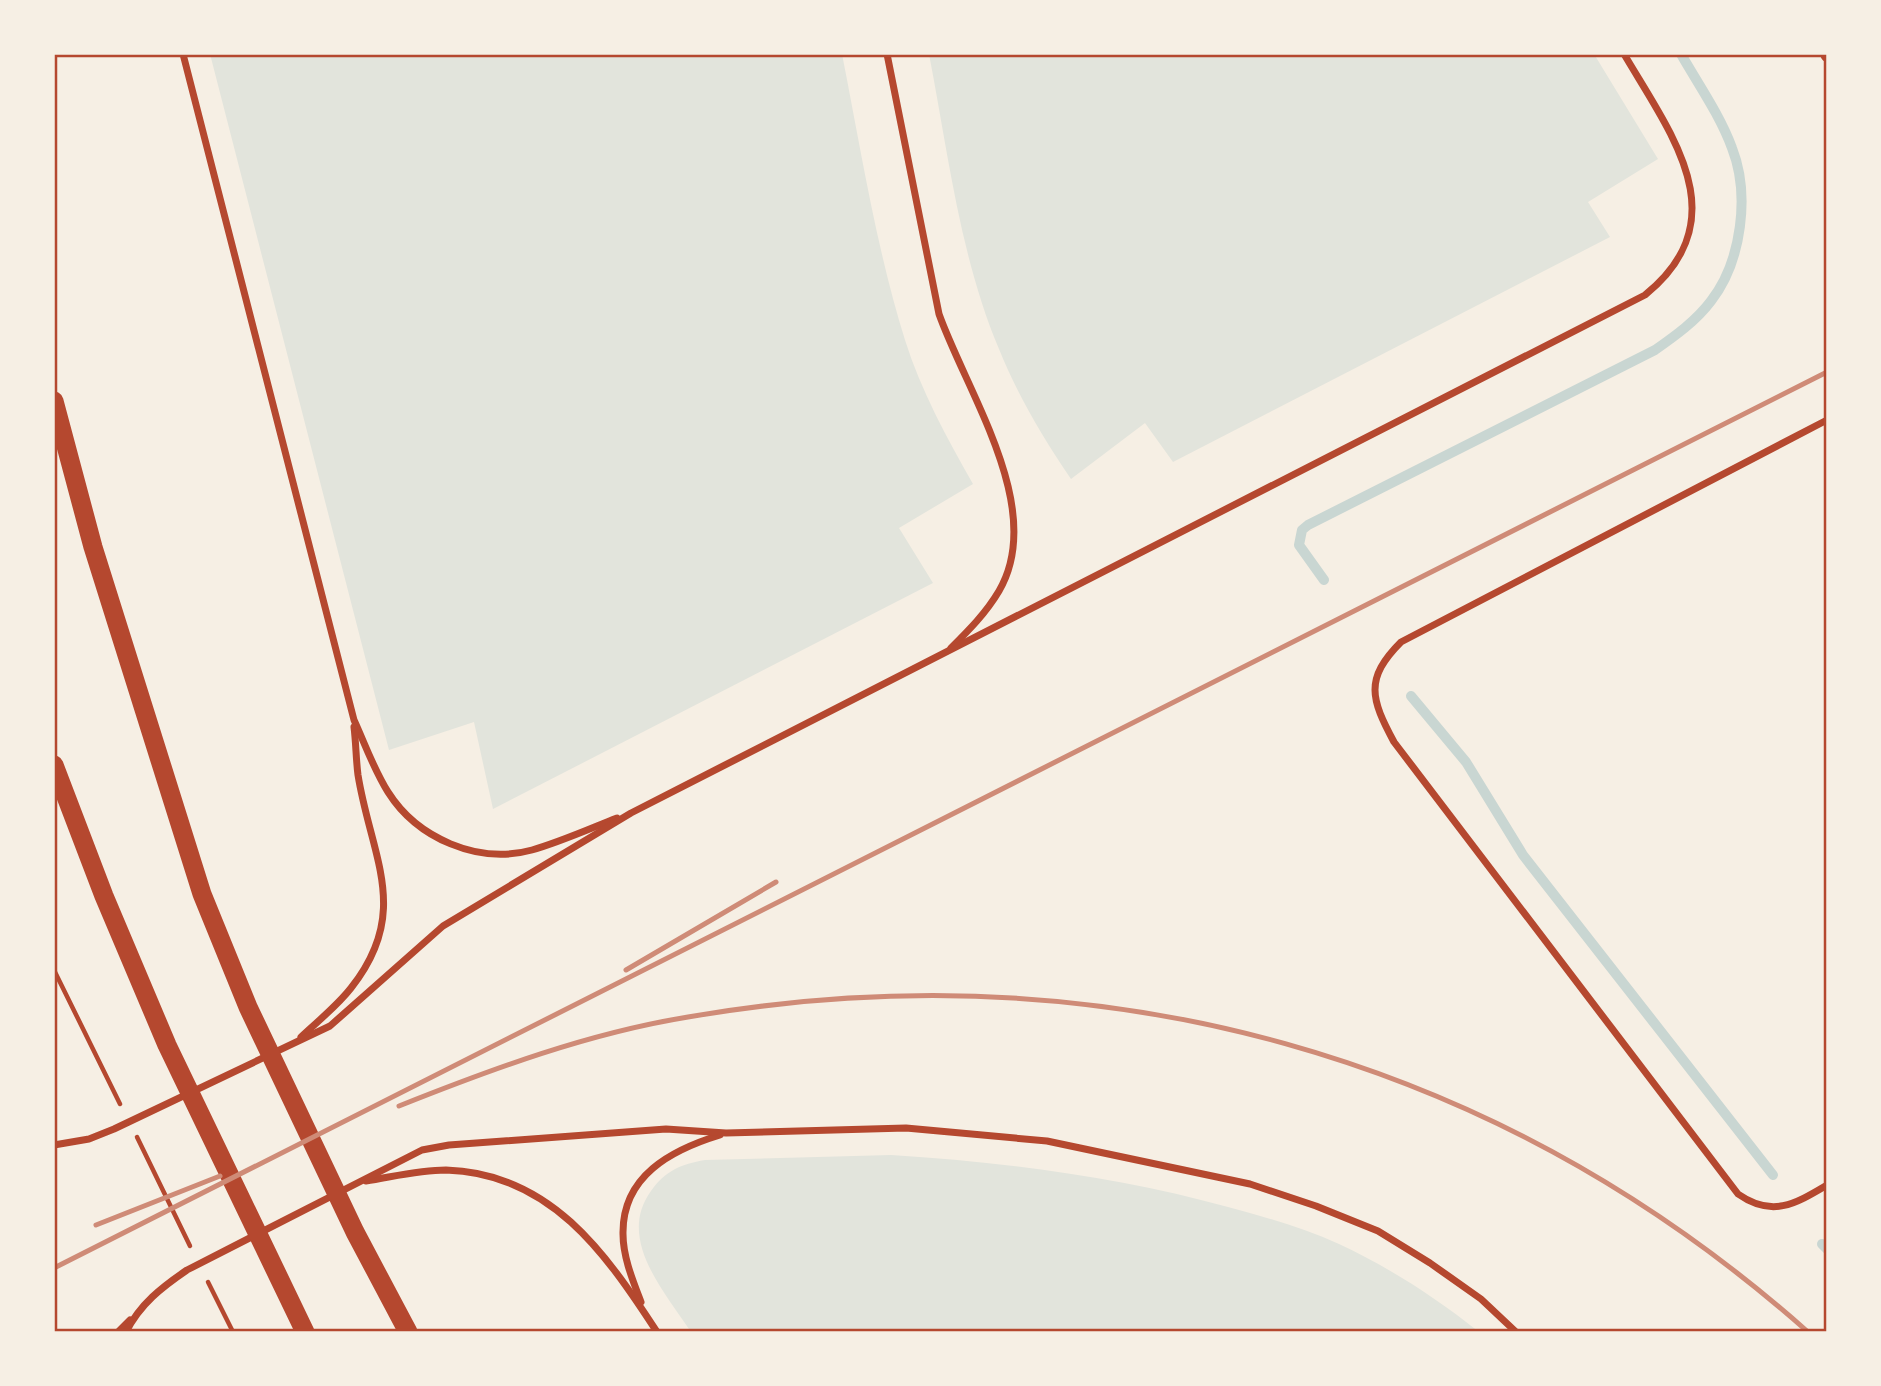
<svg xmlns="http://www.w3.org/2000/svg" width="1881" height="1386" font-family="'IBM Plex Sans',sans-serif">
  <rect width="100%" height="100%" fill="#f6efe4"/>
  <!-- green -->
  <g fill="#e2e4dc">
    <path d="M210 54H842C861 150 876 247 905 340 921 391 947 438 973 484L899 528 933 583 493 809 474 722 389 750Z"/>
    <path d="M929 54H1594L1658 159 1588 202 1610 237 1173 462 1145 423 1071 479C1043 438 1018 396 999 349 960 257 948 152 929 54Z"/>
    <path d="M891 1155C1005 1162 1119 1177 1228 1207 1265 1217 1304 1228 1339 1244 1390 1268 1435 1297 1479 1332H691C665 1292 616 1239 651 1191 665 1171 681 1164 705 1160Z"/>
  </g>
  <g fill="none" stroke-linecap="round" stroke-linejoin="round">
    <!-- stream -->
    <g stroke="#c9d6d2" stroke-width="10">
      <path d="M1324 580 1299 545 1302 530 1308 525 1655 350C1675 336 1696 321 1711 301 1742 261 1750 194 1732 148 1720 115 1698 84 1681 54"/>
      <polyline points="1411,696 1466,762 1523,855 1773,1175"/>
      <polyline points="1822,1244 1827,1249"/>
    </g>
    <!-- path -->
    <g stroke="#b5482f" stroke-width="4.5">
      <polyline points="54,970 120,1104"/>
      <polyline points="137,1137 190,1246"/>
      <polyline points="208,1282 233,1332"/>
    </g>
    <!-- minor -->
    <g stroke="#b5482f" stroke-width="7">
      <path d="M183 54 354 720C365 744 374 770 388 792 417 838 478 865 532 850 560 842 589 829 617 818"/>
      <path d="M887 54 939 314C967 393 1047 509 999 591 986 613 969 630 951 648"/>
      <path d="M1827 420 1401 642C1364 679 1371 699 1394 742L1738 1194C1772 1218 1795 1204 1827 1185"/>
      <path d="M301 1037C318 1021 337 1006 351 988 412 911 371 857 358 775 356 760 356 743 354 727"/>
      <path d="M54 1145 89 1139 114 1129 330 1026 443 926 631 813 1645 295C1739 219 1671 134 1624 54"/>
      <path d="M366 1181C392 1177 419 1170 446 1170 550 1173 605 1252 657 1332"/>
      <path d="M641 1302C633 1281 623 1257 623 1234 622 1176 671 1150 720 1135"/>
      <polyline points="118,1332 130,1320"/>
      <path d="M126 1332C140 1304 162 1287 187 1270L422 1150 449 1145 666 1129 726 1133 906 1128 1047 1141 1250 1184 1316 1206 1378 1231 1430 1263 1481 1299 1516 1332"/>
    </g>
    <!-- tertiary -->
    <polyline stroke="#b5482f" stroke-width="12" points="1826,54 1827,56"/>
    <!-- trunk -->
    <g stroke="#b5482f" stroke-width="19">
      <polyline points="54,401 93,547 202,894 248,1007 355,1232 408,1332"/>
      <polyline points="54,765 104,896 167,1045 305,1332"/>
    </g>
    <!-- rail -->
    <g stroke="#cf8b77" stroke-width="5">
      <polyline points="626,970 776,882"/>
      <path d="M399 1106C492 1069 589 1033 688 1017 1100 946 1495 1054 1808 1332"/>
      <polyline points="96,1225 220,1176"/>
      <polyline points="54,1268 1827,372"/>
    </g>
  </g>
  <!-- border -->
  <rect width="1881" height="1386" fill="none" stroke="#f6efe4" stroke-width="112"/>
  <rect x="56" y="56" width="1769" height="1274" fill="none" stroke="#b5482f" stroke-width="2.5"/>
</svg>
